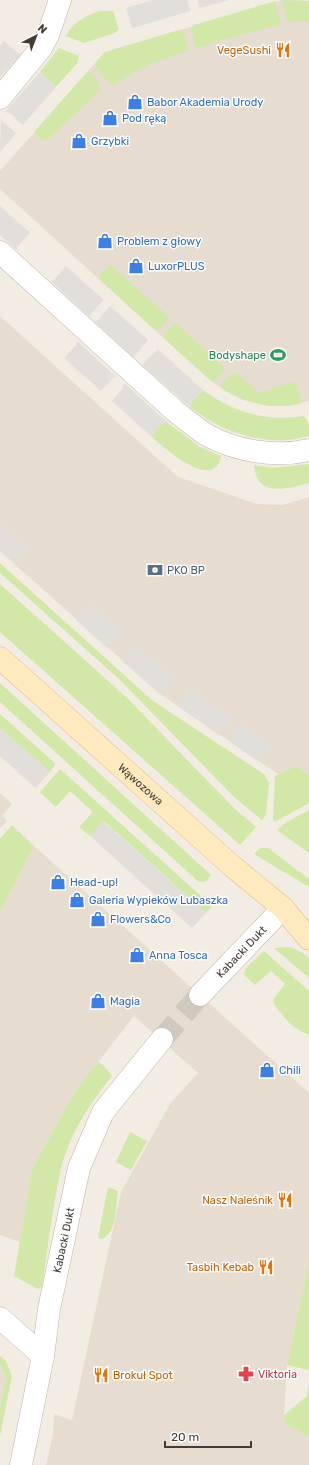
<svg xmlns="http://www.w3.org/2000/svg" width="309" height="1465" font-family="Rubik,sans-serif">
  <rect width="100%" height="100%" fill="#f2ece2"/>
  <!-- residential -->
  <g fill="#e6ddd0">
    <polygon points="282,0 309,1 309,401 287,406 268,406 246,401 232,395 211,381 0,189 0,171 105,52"/>
    <polygon points="0,316 178,477 257,504 283,505 309,497 309,775 299,767 295,766 278,774 160,694 0,551"/>
    <polygon points="0,793 12,804 2,816 7,821 0,828"/>
    <polygon points="34,846 309,1093 309,1261 287,1365 284,1415 286,1424 309,1437 309,1465 46,1465 53,1434 54,1414 72,1420 121,1192 170,1104 198,1073 134,1016 74,1093 32,1169 20,1242 0,1235 0,912"/>
    <polygon points="0,1365 6,1378 0,1407"/>
  </g>
  <!-- green -->
  <g fill="#d2e8a9">
    <polygon points="282,0 309,1 309,21 287,22"/>
    <polygon points="275,1 281,24 196,48 191,30 194,25"/>
    <path d="M99 11H113L119 30 115 33 84 43 66 36C73 22 84 17 99 11Z"/>
    <polygon points="179,30 183,31 189,50 148,65 112,85 96,68 95,63 105,52"/>
    <polygon points="59,48 79,56 78,62 56,87 40,72"/>
    <path d="M88 71C95 74 99 83 100 90L47 140 42 141 35 134V131Z"/>
    <polygon points="110,265 168,316 168,320 159,330 155,330 100,280 99,276"/>
    <polygon points="175,323 223,366 224,370 215,381 211,381 165,339 164,335"/>
    <path d="M237 373 259 393 292 382 296 383 302 401 299 404C272 410 245 403 221 388V385L229 376Z"/>
    <path d="M203 390C233 412 266 422 304 416 309 421 309 429 309 436 268 448 222 433 190 407L191 403Z"/>
    <path d="M163 423H168L200 447 221 456C215 493 164 448 151 436Z"/>
    <path d="M309 464V483C286 489 257 498 254 465L274 468Z"/>
    <polygon points="0,563 153,701 264,774 269,783 266,815 262,820 234,797 119,679 0,573"/>
    <polygon points="0,584 126,697 235,809 256,827 240,845 0,632"/>
    <polygon points="0,683 211,875 206,881 199,882 0,702"/>
    <polygon points="0,714 56,764 50,772 0,728"/>
    <polygon points="295,766 299,767 309,775 309,803 275,822 273,820 275,776"/>
    <polygon points="60,769 212,906 206,913 104,821 90,836 79,827 93,812 70,791 56,807 40,792"/>
    <polygon points="309,810 309,853 277,830 285,823"/>
    <polygon points="12,825 34,846 0,912 0,839"/>
    <polygon points="260,848 268,848 309,879 309,887 254,854"/>
    <polygon points="290,947 303,953 309,958 309,978 274,948"/>
    <path d="M264 951 309 991V1035C294 1030 282 1016 273 1002L274 998 285 984 271 971 255 985 244 975 246 968Z"/>
    <path d="M98 1062 103 1065 112 1076C90 1103 69 1135 61 1169 52 1208 48 1248 42 1287L38 1289 14 1276 32 1169 74 1093Z"/>
    <polygon points="130,1132 147,1141 131,1170 116,1162"/>
    <path d="M108 1187 118 1191C116 1205 117 1233 102 1239L98 1238Z"/>
    <polygon points="309,1261 309,1370 308,1370 287,1365"/>
    <polygon points="0,1356 6,1361 12,1376 0,1436 0,1407 6,1378 0,1365"/>
    <polygon points="309,1383 309,1437 286,1424 284,1415 307,1396"/>
  </g>
  <!-- parking -->
  <g fill="#e2dfdb">
    <polygon points="153,0 187,0 191,11 132,28 126,8"/>
    <polygon points="198,0 229,0 200,8"/>
    <polygon points="4,41 19,54 22,53 0,77 0,46"/>
    <polygon points="40,72 56,87 23,125 10,113 5,112"/>
    <polygon points="1,117 2,121 16,133 0,152"/>
    <polygon points="0,206 30,233 17,247 18,251 0,235"/>
    <polygon points="66,266 104,300 91,314 90,317 51,281 54,280"/>
    <polygon points="110,306 148,340 136,354 134,358 94,321 98,320"/>
    <polygon points="77,341 117,378 113,378 101,391 64,358 76,345"/>
    <polygon points="158,349 203,390 191,403 190,407 142,365"/>
    <polygon points="124,383 168,423 163,423 151,436 112,401 123,388"/>
    <polygon points="0,522 29,548 15,564 0,551"/>
    <polygon points="91,603 122,631 107,648 76,620"/>
    <polygon points="137,645 174,677 160,694 122,661"/>
    <polygon points="191,689 232,717 219,735 179,707"/>
    <polygon points="241,723 273,746 256,760 229,741"/>
    <polygon points="0,728 50,772 35,788 0,756"/>
    <polygon points="103,821 206,913 192,928 90,836"/>
  </g>
  <g fill="none" stroke-linecap="round" stroke-linejoin="round">
    <!-- street-tunnel -->
    <polyline stroke="#cfc9bf" stroke-width="22" stroke-dasharray="22 11" stroke-linecap="butt" points="162,1039 200,995"/>
    <defs>
      <g id="street">
        <polyline points="0,98 41,48 48,35 60,0"/>
        <path d="M0 252 175 411C185 419 195 427 205 434 235 451 275 458 309 450"/>
        <path id="s1" d="M200 995 283 908"/>
        <polyline points="0,1318 43,1356"/>
        <path id="s2" d="M21 1465 43 1356 49 1309 79 1168 103 1112 162 1039"/>
      </g>
      <g id="secondary">
        <path id="s3" d="M0 658 232 866 283 908 309 939"/>
      </g>
    </defs>
    <!-- street casing -->
    <use href="#street" stroke="#c0b5a8" stroke-width="23"/>
    <!-- secondary casing -->
    <use href="#secondary" stroke="#d7be92" stroke-width="23"/>
    <!-- street -->
    <use href="#street" stroke="#fff" stroke-width="22"/>
    <!-- secondary -->
    <use href="#secondary" stroke="#ffe9bf" stroke-width="22"/>
  </g>
  <!-- icons -->
  <defs>
    <symbol id="restaurant-bare" viewBox="-9 -9 18 18"><path d="M-5-6h1v4h1v-4h1v4h1v-4h1v5L-1.5 .5V6h-2V.5L-5-1ZM5-6V6H3V1.5H1.5Q1.5-4 5-6Z" fill="#e8710a" stroke="#fff" stroke-width="2.5" paint-order="stroke"/></symbol>
    <symbol id="shop-bare" viewBox="-9 -9 18 18"><path d="M-5-2.5h2.3a2.7 3.5 0 0 1 5.4 0H5L5.5 6h-11ZM-1.5-2.5h3a1.5 2.3 0 0 0-3 0Z" fill="#3f7fe0" stroke="#fff" stroke-width="2.5" paint-order="stroke"/></symbol>
    <symbol id="stadium-bare" viewBox="-9 -9 18 18"><path d="M0-5a6.5 5 0 1 0 0 10a6.5 5 0 1 0 0-10ZM-3.5-1.8h7v3.6h-7Z" fill="#2e9e5b" stroke="#fff" stroke-width="2.5" paint-order="stroke"/></symbol>
    <symbol id="bank-bare" viewBox="-9 -9 18 18"><path d="M-6-4H6V4H-6ZM0-2.3a2.3 2.3 0 1 0 0 4.6a2.3 2.3 0 1 0 0-4.6Z" fill="#5c6f8a" stroke="#fff" stroke-width="2.5" paint-order="stroke"/></symbol>
    <symbol id="pharmacy-bare" viewBox="-9 -9 18 18"><path d="M-2-6h4v4h4v4h-4v4h-4v-4h-4v-4h4Z" fill="#e0444e" stroke="#fff" stroke-width="2.5" paint-order="stroke"/></symbol>
  </defs>
  <g fill-rule="evenodd">
    <use href="#restaurant-bare" x="272" y="39" width="22" height="22"/>
    <use href="#shop-bare" x="124" y="91" width="22" height="22"/>
    <use href="#shop-bare" x="99" y="107" width="22" height="22"/>
    <use href="#shop-bare" x="68" y="130" width="22" height="22"/>
    <use href="#shop-bare" x="94" y="230" width="22" height="22"/>
    <use href="#shop-bare" x="125" y="255" width="22" height="22"/>
    <use href="#stadium-bare" x="267" y="344" width="22" height="22"/>
    <use href="#bank-bare" x="144" y="559" width="22" height="22"/>
    <use href="#shop-bare" x="47" y="871" width="22" height="22"/>
    <use href="#shop-bare" x="66" y="889" width="22" height="22"/>
    <use href="#shop-bare" x="87" y="908" width="22" height="22"/>
    <use href="#shop-bare" x="126" y="944" width="22" height="22"/>
    <use href="#shop-bare" x="87" y="990" width="22" height="22"/>
    <use href="#shop-bare" x="256" y="1059" width="22" height="22"/>
    <use href="#restaurant-bare" x="274" y="1189" width="22" height="22"/>
    <use href="#restaurant-bare" x="255" y="1256" width="22" height="22"/>
    <use href="#pharmacy-bare" x="235" y="1363" width="22" height="22"/>
    <use href="#restaurant-bare" x="90" y="1364" width="22" height="22"/>
  </g>
  <g text-anchor="middle" dominant-baseline="central" stroke-width="3" stroke-linejoin="round" paint-order="stroke">
    <!-- food labels -->
    <g font-size="11" fill="#c56008" stroke="#fff" text-anchor="end">
      <text x="271" y="50">VegeSushi</text>
      <text x="273" y="1200">Nasz Naleśnik</text>
      <text x="254" y="1267">Tasbih Kebab</text>
      <text x="113" y="1375" text-anchor="start">Brokuł Spot</text>
    </g>
    <!-- shop labels -->
    <g font-size="11" fill="#366cbe" stroke="#fff" text-anchor="start">
      <text x="147" y="102">Babor Akademia Urody</text>
      <text x="122" y="118">Pod ręką</text>
      <text x="91" y="141">Grzybki</text>
      <text x="117" y="241">Problem z głowy</text>
      <text x="148" y="266">LuxorPLUS</text>
      <text x="70" y="882">Head-up!</text>
      <text x="89" y="900">Galeria Wypieków Lubaszka</text>
      <text x="110" y="919">Flowers&amp;Co</text>
      <text x="149" y="955">Anna Tosca</text>
      <text x="110" y="1001">Magia</text>
      <text x="279" y="1070">Chili</text>
    </g>
    <!-- leisure labels -->
    <g font-size="11" fill="#27864d" stroke="#fff" text-anchor="end">
      <text x="266" y="355">Bodyshape</text>
    </g>
    <!-- service labels -->
    <g font-size="11" fill="#4e5e75" stroke="#fff" text-anchor="start">
      <text x="167" y="570">PKO BP</text>
    </g>
    <!-- street labels -->
    <g font-size="11" fill="#443b33" stroke="#fff">
      <text stroke="none"><textPath href="#s3" startOffset="189">Wąwozowa</textPath></text>
      <text stroke="none"><textPath href="#s1" startOffset="60">Kabacki Dukt</textPath></text>
      <text stroke="none"><textPath href="#s2" startOffset="229">Kabacki Dukt</textPath></text>
    </g>
    <!-- health labels -->
    <g font-size="11" fill="#be3a42" stroke="#fff" text-anchor="start">
      <text x="258" y="1374">Viktoria</text>
    </g>
  </g>
  <!-- north arrow -->
  <g transform="translate(36 36) rotate(42)" stroke="#ffffff" stroke-width="3" paint-order="stroke">
  <path d="M0-3L7 15L0 10L-7 15Z" fill="#443b33"/>
  <text y="-6" font-size="11" font-weight="bold" text-anchor="middle" fill="#443b33">N</text>
  </g>
  <!-- scale -->
  <path d="M165 1441v6h86v-6" fill="none" stroke="#443b33" stroke-width="2"/>
  <text x="171" y="1441" font-size="12" fill="#443b33" stroke="#ffffff" stroke-width="3" paint-order="stroke">20 m</text>
</svg>
